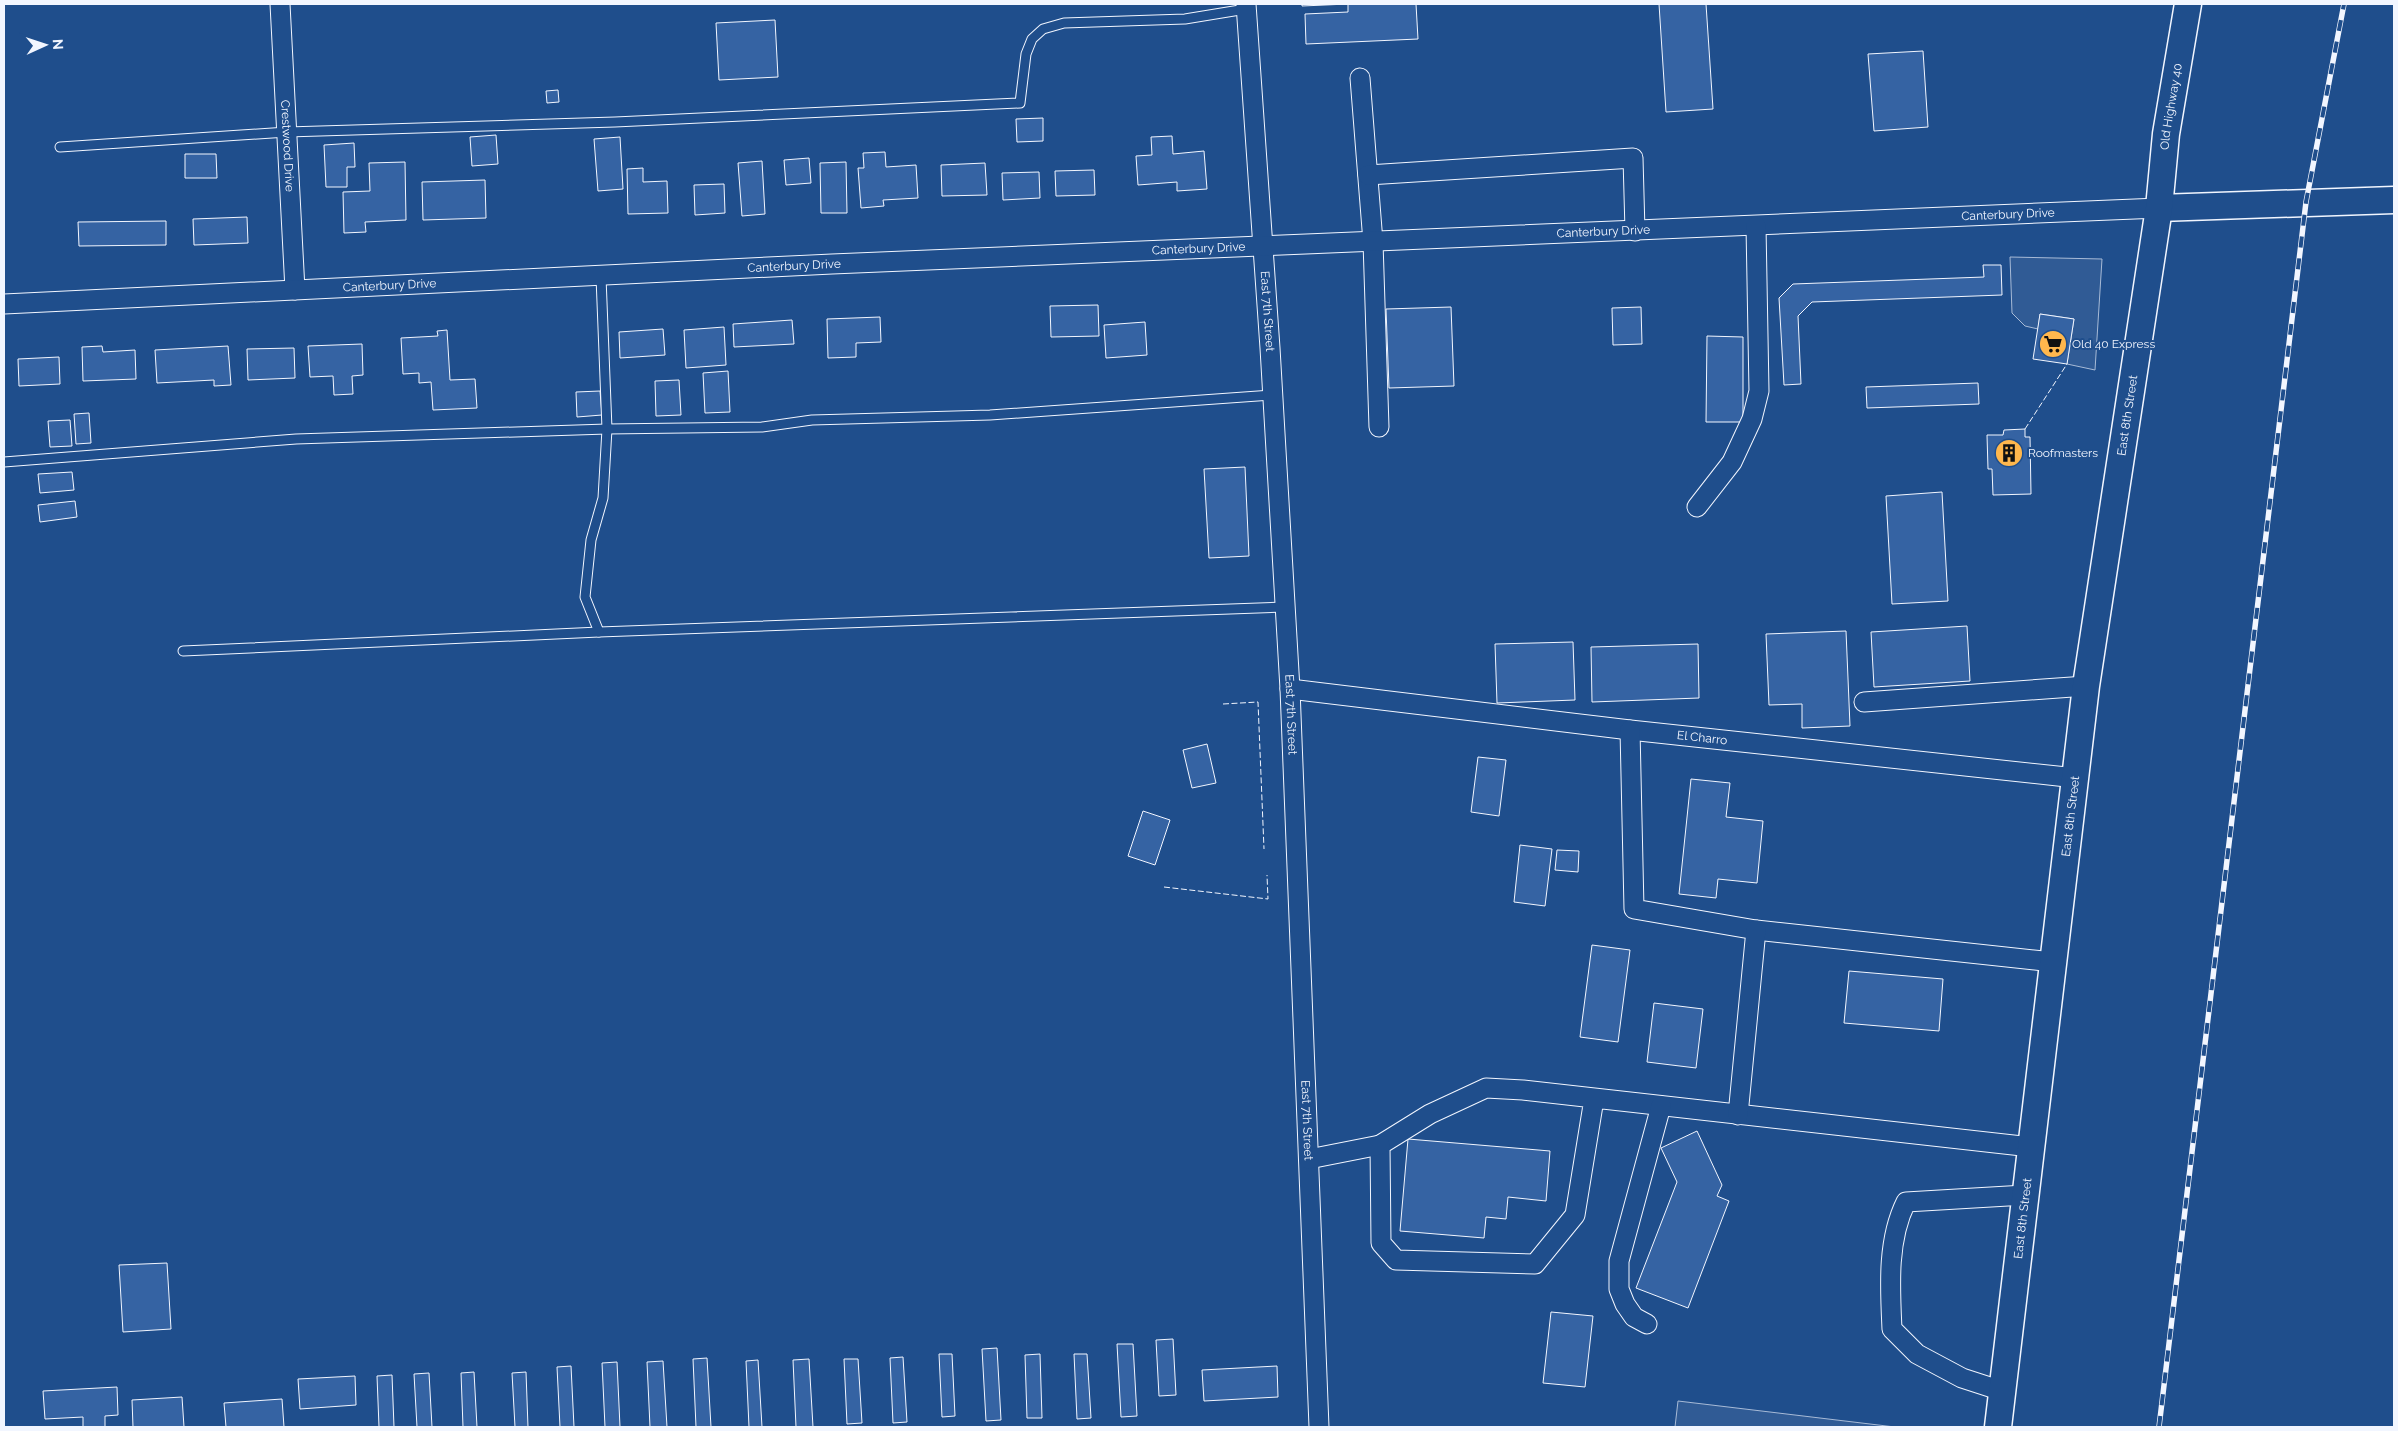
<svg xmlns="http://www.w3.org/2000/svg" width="2398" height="1431" font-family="Raleway,sans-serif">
  <rect width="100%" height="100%" fill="#1f4e8c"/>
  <!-- parking -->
  <g fill="#305b95" stroke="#a8bbd7">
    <polygon points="2010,257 2102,259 2095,370 2067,364 2074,319 2040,314 2038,329 2025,326 2012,313"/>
    <polygon points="1678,1401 1895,1427 1675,1427"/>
  </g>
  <!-- building -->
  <g fill="#3563a3" stroke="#f2f6ff">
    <polygon points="1302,4 1416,4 1418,39 1306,44 1305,14 1348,12 1348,4 1302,6"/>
    <polygon points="1659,4 1706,4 1713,109 1666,112"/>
    <polygon points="775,20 778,77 719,80 716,23"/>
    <polygon points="1923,51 1928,127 1874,131 1868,54"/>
    <polygon points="558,90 559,102 547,103 546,91"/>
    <polygon points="1043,118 1043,141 1017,142 1016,119"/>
    <polygon points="496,135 498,164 472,166 470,137"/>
    <polygon points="1172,136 1173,154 1204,151 1207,189 1177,191 1177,182 1138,185 1136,156 1152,155 1151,137"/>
    <polygon points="620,137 623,189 598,191 594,139"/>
    <polygon points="354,143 355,167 347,167 347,187 326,187 324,145"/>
    <polygon points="885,152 886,167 916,165 918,198 883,200 884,206 861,208 858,168 864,168 863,153"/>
    <polygon points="185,154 216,154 217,178 185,178"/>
    <polygon points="809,158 811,183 786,185 784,160"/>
    <polygon points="762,161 765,214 742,216 738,163"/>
    <polygon points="405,162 406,220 365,222 366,232 344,233 343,192 370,191 369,163"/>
    <polygon points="846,162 847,213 821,213 820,163"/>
    <polygon points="985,163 987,195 942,196 941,165"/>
    <polygon points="643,168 643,182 667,181 668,213 628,214 627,169"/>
    <polygon points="1094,170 1095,195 1056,196 1055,171"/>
    <polygon points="1039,172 1040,198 1003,200 1002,173"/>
    <polygon points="485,180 486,218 423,220 422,182"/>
    <polygon points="724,184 725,213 695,215 694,185"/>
    <polygon points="247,217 248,243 194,245 193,219"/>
    <polygon points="166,221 166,245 79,246 78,222"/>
    <polygon points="1983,265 2001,265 2002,295 1812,302 1798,316 1801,384 1784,385 1779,298 1793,284 1984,277"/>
    <polygon points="1098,305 1099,336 1051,337 1050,306"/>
    <polygon points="1451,307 1454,386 1389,388 1386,309"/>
    <polygon points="1641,307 1642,344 1613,345 1612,308"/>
    <polygon points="2040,314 2074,319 2067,364 2033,359"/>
    <polygon points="880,317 881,342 856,343 856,357 828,358 827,319"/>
    <polygon points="792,320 794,344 734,347 733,324"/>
    <polygon points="1145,322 1147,355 1106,358 1104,325"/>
    <polygon points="724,327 726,365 686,368 684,330"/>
    <polygon points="663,329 665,355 620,358 619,332"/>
    <polygon points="447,330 450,380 475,379 477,408 433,410 431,382 419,383 419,373 403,374 401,338 438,336 437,331"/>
    <polygon points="1707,336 1743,337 1743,422 1706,422"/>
    <polygon points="362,344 363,375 352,376 353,394 334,395 333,376 310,377 308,346"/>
    <polygon points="102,346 103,352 135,350 136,379 83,381 82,347"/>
    <polygon points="228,346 231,385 214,386 214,380 157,383 155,350"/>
    <polygon points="294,348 295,378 248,380 247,349"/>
    <polygon points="59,357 60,384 19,386 18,359"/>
    <polygon points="728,371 730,412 705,413 703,373"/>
    <polygon points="679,380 681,415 656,416 655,381"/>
    <polygon points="1978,383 1979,404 1867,408 1866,387"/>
    <polygon points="600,391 602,415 577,417 576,392"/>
    <polygon points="89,413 91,443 76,444 74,414"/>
    <polygon points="70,420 72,446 50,447 48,421"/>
    <polygon points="2025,429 2025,437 2030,437 2031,494 1993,495 1992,469 1988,469 1987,435 2003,435 2004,430"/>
    <polygon points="1245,467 1249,556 1209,558 1204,469"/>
    <polygon points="72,472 74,490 40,493 38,474"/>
    <polygon points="1942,492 1948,601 1892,604 1886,496"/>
    <polygon points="75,501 77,517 40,522 38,505"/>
    <polygon points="1967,626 1970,681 1874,687 1871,632"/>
    <polygon points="1846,631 1850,726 1802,728 1802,704 1769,705 1766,634"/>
    <polygon points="1573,642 1575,700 1497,703 1495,644"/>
    <polygon points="1698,644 1699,698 1592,702 1591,647"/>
    <polygon points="1207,744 1216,783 1192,788 1183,750"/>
    <polygon points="1478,757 1506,760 1499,816 1471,812"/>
    <polygon points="1691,779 1730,783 1726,817 1763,821 1757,883 1718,879 1716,898 1679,894"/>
    <polygon points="1143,811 1170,820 1155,865 1128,856"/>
    <polygon points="1520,845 1552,849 1545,906 1514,902"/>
    <polygon points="1557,850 1579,851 1578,872 1555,870"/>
    <polygon points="1592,945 1630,950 1618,1042 1580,1037"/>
    <polygon points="1849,971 1943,979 1939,1031 1844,1023"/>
    <polygon points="1654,1003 1703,1009 1696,1068 1647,1062"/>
    <polygon points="1697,1131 1722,1185 1717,1196 1729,1201 1688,1308 1636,1288 1677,1182 1661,1148"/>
    <polygon points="1408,1139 1550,1151 1546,1201 1508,1197 1506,1219 1486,1217 1484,1238 1400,1231"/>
    <polygon points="167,1263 171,1329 123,1332 119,1265"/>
    <polygon points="1551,1312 1593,1316 1585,1387 1543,1383"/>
    <polygon points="1173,1339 1176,1395 1159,1396 1156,1340"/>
    <polygon points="1117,1344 1133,1344 1137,1416 1121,1417"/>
    <polygon points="997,1348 1001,1420 986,1421 982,1349"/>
    <polygon points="939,1354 952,1354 955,1416 942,1417"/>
    <polygon points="1040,1354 1042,1418 1027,1418 1025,1355"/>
    <polygon points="1074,1354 1087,1354 1091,1418 1077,1419"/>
    <polygon points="903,1357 907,1422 893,1423 890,1358"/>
    <polygon points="707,1358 711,1427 696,1427 693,1359"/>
    <polygon points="809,1359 813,1427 796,1427 793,1360"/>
    <polygon points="844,1359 858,1359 862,1423 847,1424"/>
    <polygon points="758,1360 762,1427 749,1427 746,1361"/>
    <polygon points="663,1361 667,1427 650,1427 647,1362"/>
    <polygon points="617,1362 620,1427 605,1427 602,1363"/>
    <polygon points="571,1366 574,1427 560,1427 557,1367"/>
    <polygon points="1277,1366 1278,1397 1204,1401 1202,1370"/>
    <polygon points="474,1372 477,1427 463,1427 461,1373"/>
    <polygon points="526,1372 528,1427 515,1427 512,1373"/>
    <polygon points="429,1373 432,1427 417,1427 414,1374"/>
    <polygon points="392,1375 394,1427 379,1427 377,1376"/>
    <polygon points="355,1376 356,1405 300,1409 298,1379"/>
    <polygon points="117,1387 118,1415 105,1416 105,1427 83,1427 83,1417 45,1419 43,1391"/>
    <polygon points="182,1397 184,1427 133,1427 132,1400"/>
    <polygon points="282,1399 284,1427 226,1427 224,1403"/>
  </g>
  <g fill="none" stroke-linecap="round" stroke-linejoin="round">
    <defs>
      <g id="lane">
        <polyline points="60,147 287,132 615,122 1020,103 1026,54 1032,39 1043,29 1064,23 1185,19 1246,9"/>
        <polyline points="601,277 607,429 603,498 591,540 585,597 599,632 1284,607"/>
        <polyline points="4,462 296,439 607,429 762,427 812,420 990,415 1272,395"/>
        <polyline points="183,651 599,632"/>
      </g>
      <g id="street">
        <path id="s1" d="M280 4 295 290"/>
        <path id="s2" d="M1246 4 1270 348 1290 689 1319 1427"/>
        <polyline points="1360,78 1373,242 1379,427"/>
        <polyline points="1368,175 1633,158 1635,231"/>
        <path id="s3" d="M4 304 832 264 2159 208"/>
        <polyline points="1697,507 1732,462 1752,419 1759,391 1756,226"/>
        <path id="s4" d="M1290 689 1630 730 2076 778"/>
        <polyline points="1864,702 2086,686"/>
        <polyline points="1630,730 1634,909 1756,930 2053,962"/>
        <polyline points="1594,1099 1575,1215 1535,1264 1396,1260 1381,1243 1380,1145 1430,1114 1486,1088 1523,1090 2031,1147"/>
        <polyline points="1738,1115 1756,930"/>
        <polyline points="1309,1159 1380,1145"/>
        <polyline points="1647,1324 1634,1317 1625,1304 1619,1289 1619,1261 1661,1106"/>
        <path d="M2002 1391 1962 1378 1917 1354 1892 1329C1890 1287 1887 1240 1906 1202L2025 1195"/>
      </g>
      <g id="secondary">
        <polyline points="2159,208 2394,200"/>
        <path id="s5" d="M1998 1427 2086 686 2159 208 2166 134 2188 4"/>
      </g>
    </defs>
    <!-- lane casing -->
    <use href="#lane" stroke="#f2f6ff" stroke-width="11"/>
    <!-- street casing -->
    <use href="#street" stroke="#f2f6ff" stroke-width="21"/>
    <!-- secondary casing -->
    <use href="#secondary" stroke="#f2f6ff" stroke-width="29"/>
    <!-- lane -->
    <use href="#lane" stroke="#1f4e8c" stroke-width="9"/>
    <!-- street -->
    <use href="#street" stroke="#1f4e8c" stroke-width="19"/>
    <!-- secondary -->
    <use href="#secondary" stroke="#1f4e8c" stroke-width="26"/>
    <defs>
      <polyline id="rail" points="2159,1427 2306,202 2344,4"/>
    </defs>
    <!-- rail casing -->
    <use href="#rail" stroke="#f2f6ff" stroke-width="5.5"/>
    <!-- rail -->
    <use href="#rail" stroke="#1f4e8c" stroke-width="4" stroke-dasharray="11" stroke-linecap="butt"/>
    <!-- fence -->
    <g stroke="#f2f6ff" stroke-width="1" stroke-dasharray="6 2.5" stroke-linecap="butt">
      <polyline points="2025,429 2067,364"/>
      <polyline points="1223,704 1258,702 1264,849"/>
      <polyline points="1164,887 1268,899 1267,875"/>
    </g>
  </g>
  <!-- icons -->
  <defs>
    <symbol id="supermarket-disc" viewBox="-11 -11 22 22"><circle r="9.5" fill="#ffb74d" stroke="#1f4e8c"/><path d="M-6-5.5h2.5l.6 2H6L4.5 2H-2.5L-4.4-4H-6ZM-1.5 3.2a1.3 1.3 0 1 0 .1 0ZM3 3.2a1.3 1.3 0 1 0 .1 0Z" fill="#111"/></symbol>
    <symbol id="building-disc" viewBox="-11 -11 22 22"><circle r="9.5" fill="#ffb74d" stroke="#1f4e8c"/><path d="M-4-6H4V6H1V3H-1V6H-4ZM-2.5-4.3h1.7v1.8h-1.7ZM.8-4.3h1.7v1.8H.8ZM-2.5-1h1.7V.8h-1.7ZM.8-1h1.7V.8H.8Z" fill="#111"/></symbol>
  </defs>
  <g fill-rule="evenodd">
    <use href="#supermarket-disc" x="2037" y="328" width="32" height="32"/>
    <use href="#building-disc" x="1993" y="437" width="32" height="32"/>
  </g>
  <g text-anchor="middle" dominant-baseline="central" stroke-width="4" stroke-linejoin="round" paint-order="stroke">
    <!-- street labels -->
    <g font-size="12" fill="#f2f6ff" stroke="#1f4e8c">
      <text stroke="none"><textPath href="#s5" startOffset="1332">Old Highway 40</textPath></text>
      <text stroke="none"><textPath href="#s1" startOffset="142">Crestwood Drive</textPath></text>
      <text stroke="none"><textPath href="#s3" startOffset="2006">Canterbury Drive</textPath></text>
      <text stroke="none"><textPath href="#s3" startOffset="1601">Canterbury Drive</textPath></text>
      <text stroke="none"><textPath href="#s3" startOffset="1196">Canterbury Drive</textPath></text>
      <text stroke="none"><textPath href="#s3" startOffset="791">Canterbury Drive</textPath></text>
      <text stroke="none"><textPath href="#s3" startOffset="386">Canterbury Drive</textPath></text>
      <text stroke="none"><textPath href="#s2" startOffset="308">East 7th Street</textPath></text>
      <text stroke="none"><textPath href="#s5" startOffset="1020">East 8th Street</textPath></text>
      <text stroke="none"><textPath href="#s2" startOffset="712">East 7th Street</textPath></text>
      <text stroke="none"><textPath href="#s4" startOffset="415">El Charro</textPath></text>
      <text stroke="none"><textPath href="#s5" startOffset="615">East 8th Street</textPath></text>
      <text stroke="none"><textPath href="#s2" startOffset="1118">East 7th Street</textPath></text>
      <text stroke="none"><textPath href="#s5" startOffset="210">East 8th Street</textPath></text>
    </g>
    <!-- poi labels -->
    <g font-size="12" fill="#f2f6ff" stroke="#1f4e8c" text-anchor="start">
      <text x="2072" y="344">Old 40 Express</text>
      <text x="2028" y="453">Roofmasters</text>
    </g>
  </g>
  <!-- border -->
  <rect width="2398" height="1431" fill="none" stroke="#f2f6ff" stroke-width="10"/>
  <!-- north arrow -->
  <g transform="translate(45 45) rotate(87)" stroke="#1f4e8c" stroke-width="4" paint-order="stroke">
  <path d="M0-4L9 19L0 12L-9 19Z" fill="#f2f6ff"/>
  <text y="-8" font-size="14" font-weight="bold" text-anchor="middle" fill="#f2f6ff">N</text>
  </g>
</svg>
